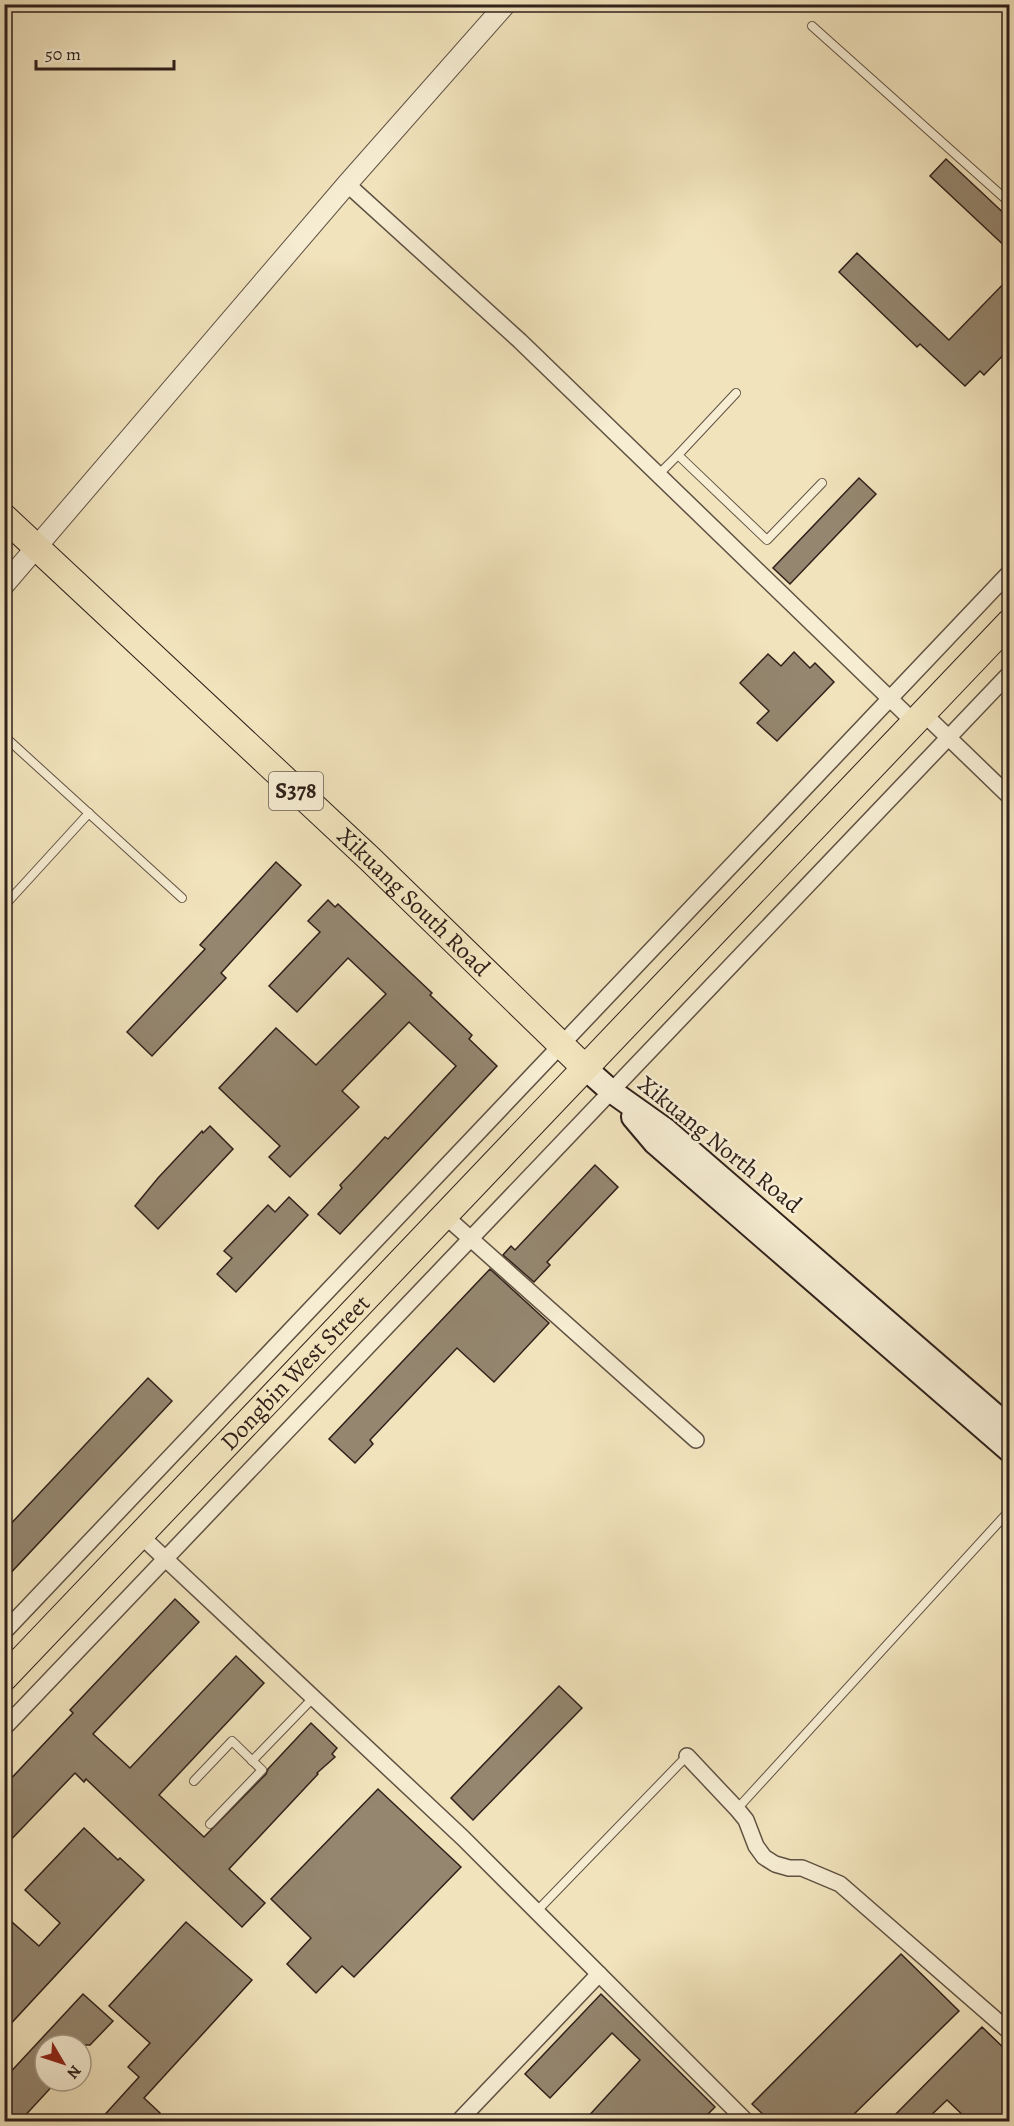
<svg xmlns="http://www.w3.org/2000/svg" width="1014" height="2126" font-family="Alegreya,serif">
  <rect width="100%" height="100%" fill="#f1e3bc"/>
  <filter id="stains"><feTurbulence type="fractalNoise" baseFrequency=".00333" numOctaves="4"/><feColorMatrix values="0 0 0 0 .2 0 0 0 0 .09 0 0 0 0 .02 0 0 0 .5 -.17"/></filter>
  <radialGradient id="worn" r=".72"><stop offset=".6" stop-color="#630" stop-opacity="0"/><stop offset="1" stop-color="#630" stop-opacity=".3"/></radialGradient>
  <!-- building -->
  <g fill="#94866f" stroke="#30211b" stroke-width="1.5">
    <polygon points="946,159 1010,219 1010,251 930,176"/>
    <polygon points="857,253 949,340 1010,277 1010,348 984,375 980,371 965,386 920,344 917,347 839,272"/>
    <polygon points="859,478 876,494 790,584 773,568"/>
    <polygon points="794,652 810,668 815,663 834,682 777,741 757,723 769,711 740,683 768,654 781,666"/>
    <polygon points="276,862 301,885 221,973 226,978 152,1056 127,1032 205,949 200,945"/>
    <polygon points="328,900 335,907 338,904 432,993 430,995 472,1035 469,1039 497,1066 340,1234 318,1214 342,1188 340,1185 360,1164 385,1137 388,1139 456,1066 409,1022 342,1091 359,1107 290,1177 269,1157 280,1146 219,1088 276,1028 316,1065 386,994 348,958 297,1012 269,986 320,932 308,921"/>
    <polygon points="210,1126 233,1149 158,1229 135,1206 158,1178 202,1131 203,1133"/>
    <polygon points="595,1165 618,1187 547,1262 550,1265 534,1282 503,1255 511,1246 515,1250"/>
    <polygon points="289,1197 308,1215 236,1292 217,1274 232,1258 224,1251 268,1205 275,1212"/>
    <polygon points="490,1269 549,1323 494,1382 457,1348 370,1440 373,1444 355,1463 329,1439"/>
    <polygon points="148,1378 172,1401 4,1580 4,1531"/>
    <polygon points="175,1599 199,1622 93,1734 130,1768 236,1656 264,1683 159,1795 204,1837 266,1774 268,1769 311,1723 337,1748 332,1754 335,1757 317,1773 318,1774 229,1869 265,1903 242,1927 86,1779 84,1782 75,1773 4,1847 4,1786 73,1713 70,1710"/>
    <polygon points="559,1686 582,1708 473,1820 451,1798"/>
    <polygon points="378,1789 461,1867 354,1977 342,1966 316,1993 287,1964 311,1938 271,1899"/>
    <polygon points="84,1828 118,1860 120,1858 144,1880 4,2031 4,1915 39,1946 60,1923 25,1890"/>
    <polygon points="186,1922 252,1980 144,2098 160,2113 152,2121 99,2121 139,2077 128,2067 150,2043 109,2006"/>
    <polygon points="901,1954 959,2011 847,2121 770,2121 752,2104"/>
    <polygon points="83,1994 113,2021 90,2045 45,2045 45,2081 57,2081 20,2121 4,2121 4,2079"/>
    <polygon points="601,1994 715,2107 701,2121 584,2121 640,2060 612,2033 550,2098 525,2074"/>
    <polygon points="982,2027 1010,2054 1010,2114 1002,2121 969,2121 947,2100 925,2121 889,2121"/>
  </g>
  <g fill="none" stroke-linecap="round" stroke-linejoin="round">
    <defs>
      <g id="service">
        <polyline points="812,26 1010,203"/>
        <polyline points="736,393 678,455 767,540 822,483"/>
        <polyline points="659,474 678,455"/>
        <polyline points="4,736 182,898"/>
        <polyline points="4,906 89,813"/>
        <polyline points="252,1761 313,1698"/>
        <polyline points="194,1781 232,1741 262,1770 210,1824"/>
        <polyline points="737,1809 1010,1510"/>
        <polyline points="536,1912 687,1756"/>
      </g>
      <g id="minor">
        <polyline points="347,184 520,341 914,722"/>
        <polyline points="923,713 1010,797"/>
        <polyline points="444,1215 696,1440"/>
        <polyline points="140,1535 463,1838 747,2122"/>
        <polyline points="4,1632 1010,572"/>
        <polyline points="4,1728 1010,673"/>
        <polyline points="687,1756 737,1809 746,1820 756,1846 764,1857 775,1864 789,1868 802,1868 840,1884 1010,2032"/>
        <polyline points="458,2122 599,1974"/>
      </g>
      <polyline id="tertiary" points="4,585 347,184 506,4"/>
      <g id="secondary">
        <polyline points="585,1068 611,1091 666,1130 1010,1428"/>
        <polyline points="633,1117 655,1143 1010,1451"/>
      </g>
      <g id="primary">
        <path id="s1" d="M4 517 370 859 585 1068"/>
        <path id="s2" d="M4 1678 1010 622"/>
      </g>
    </defs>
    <!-- service casing -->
    <use href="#service" stroke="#605243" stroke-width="10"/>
    <!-- minor casing -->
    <use href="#minor" stroke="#605243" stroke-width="18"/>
    <!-- tertiary casing -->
    <use href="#tertiary" stroke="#605243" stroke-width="22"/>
    <!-- secondary casing -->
    <use href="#secondary" stroke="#30211b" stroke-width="26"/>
    <!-- primary casing -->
    <use href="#primary" stroke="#30211b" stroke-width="28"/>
    <!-- service -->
    <use href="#service" stroke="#f6edd3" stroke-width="8"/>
    <!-- minor -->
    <use href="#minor" stroke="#f6edd3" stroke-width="15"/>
    <!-- tertiary -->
    <use href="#tertiary" stroke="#f6edd3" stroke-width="20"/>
    <!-- secondary -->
    <use href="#secondary" stroke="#f6edd3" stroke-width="22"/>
    <!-- primary -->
    <use href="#primary" stroke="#f1e3bc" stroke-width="26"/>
  </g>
  <g text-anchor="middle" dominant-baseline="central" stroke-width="5" stroke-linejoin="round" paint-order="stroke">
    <!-- shield labels -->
    <rect fill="#f6edd3" stroke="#6b5e52" stroke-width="1.5" x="269" y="772" width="54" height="38" rx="4.5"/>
    <g font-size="22" font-weight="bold" fill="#30211b">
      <text x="296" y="791">S378</text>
    </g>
    <!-- street labels -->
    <g font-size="24" fill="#30211b" stroke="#f6edd3">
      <text stroke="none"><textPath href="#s1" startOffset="562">Xikuang South Road</textPath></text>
      <text transform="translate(720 1144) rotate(39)">Xikuang North Road</text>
      <text stroke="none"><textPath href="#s2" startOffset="422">Dongbin West Street</textPath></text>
    </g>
  </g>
  <!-- margin -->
  <rect width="1014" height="2126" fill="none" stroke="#f1e3bc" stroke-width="24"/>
  <rect x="6" y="6" width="1002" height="2114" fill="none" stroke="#30211b" stroke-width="3"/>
  <rect x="12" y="12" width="990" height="2102" fill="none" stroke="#30211b" stroke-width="1.5"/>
  <!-- north arrow -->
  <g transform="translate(63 2063) rotate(129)"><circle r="28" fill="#f6edd3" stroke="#a79b89" stroke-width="1.5"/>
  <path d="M0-4.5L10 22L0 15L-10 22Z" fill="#8f2418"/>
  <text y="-9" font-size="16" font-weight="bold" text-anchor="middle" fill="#30211b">N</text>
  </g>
  <!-- scale -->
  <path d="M36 60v9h138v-9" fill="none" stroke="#30211b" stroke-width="3"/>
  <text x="45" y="60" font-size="18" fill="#30211b" stroke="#f6edd3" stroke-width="4.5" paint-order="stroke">50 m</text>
  <rect width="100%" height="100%" filter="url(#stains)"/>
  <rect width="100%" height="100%" fill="url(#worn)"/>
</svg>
